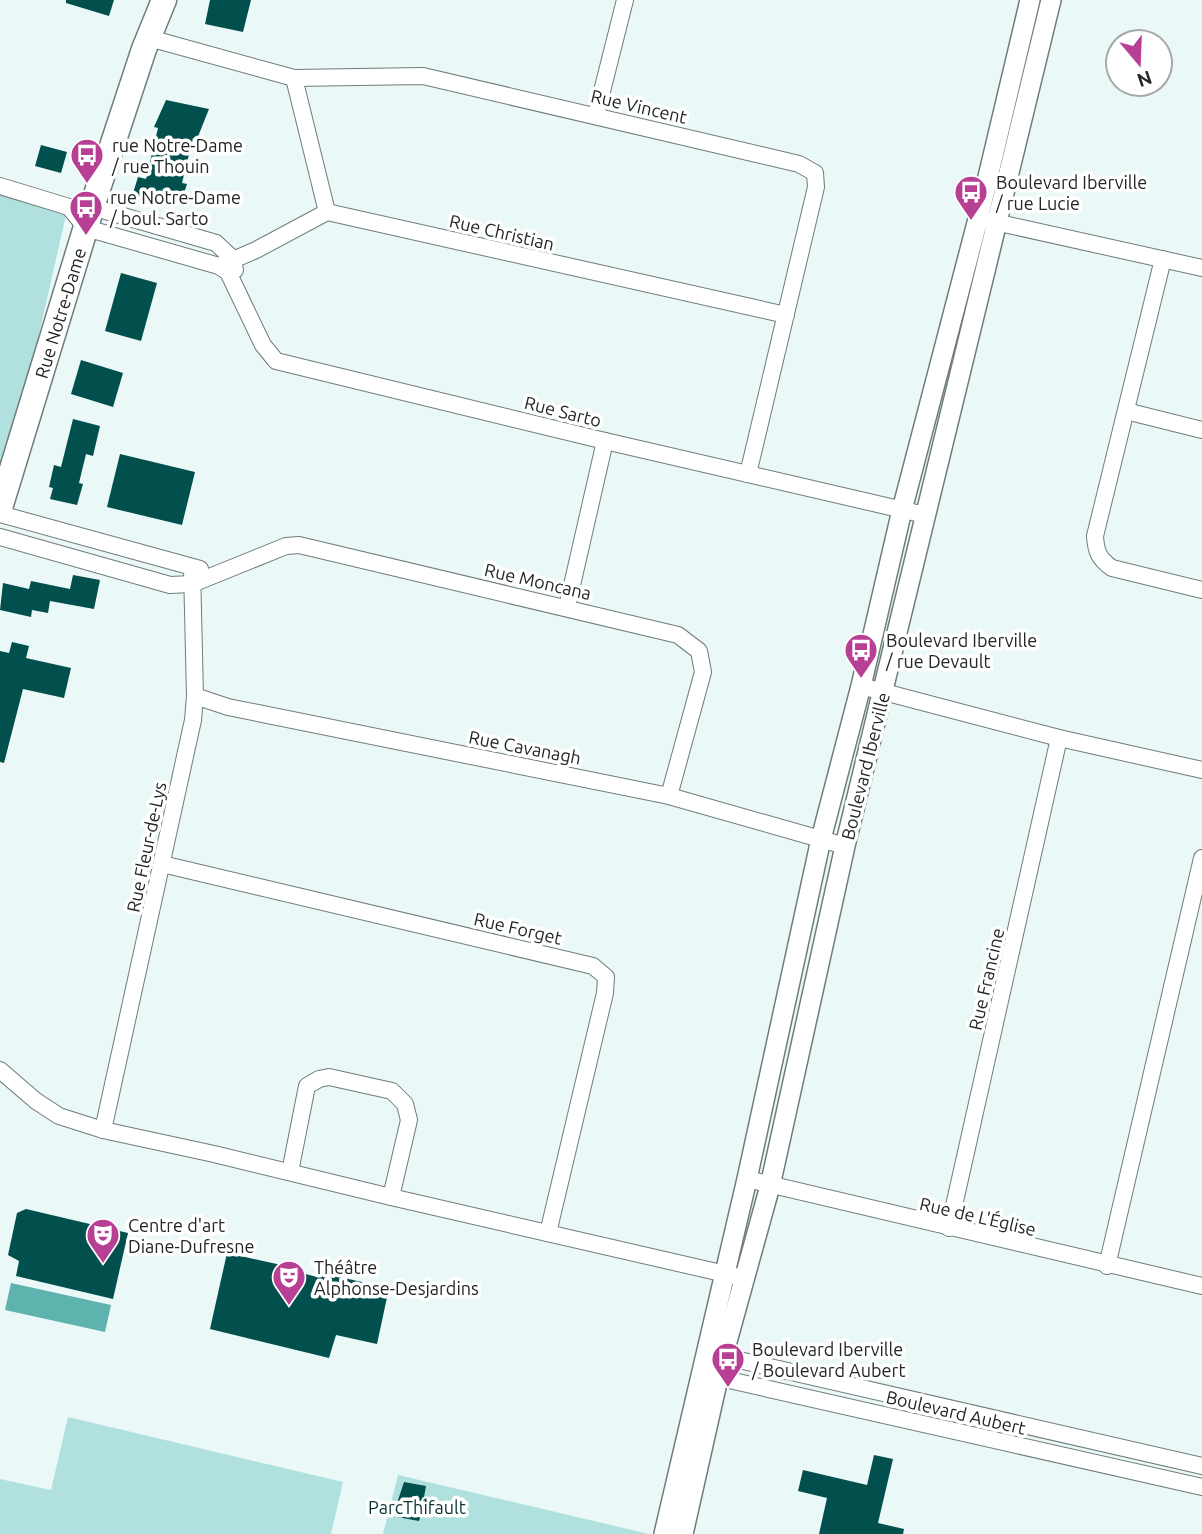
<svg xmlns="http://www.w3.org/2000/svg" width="1202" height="1534" font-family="Ubuntu,sans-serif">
  <rect width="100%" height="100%" fill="#eaf8f7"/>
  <!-- green -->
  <g fill="#b1e1de">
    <polygon points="0,183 69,202 0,506"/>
    <polygon points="68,1417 343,1482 331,1534 0,1534 0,1479 51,1490"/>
    <polygon points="398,1475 649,1534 383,1534"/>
  </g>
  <!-- water -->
  <polygon fill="#5fb3af" points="11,1283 111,1305 105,1332 5,1310"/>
  <!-- building -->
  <g fill="#02504d">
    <polygon points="66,0 114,0 109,16 66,3"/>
    <polygon points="210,0 251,0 243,32 205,24"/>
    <polygon points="166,100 209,109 197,139 193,138 182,183 187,184 182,199 163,194 162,198 158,197 156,201 134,195 134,190 138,177 146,179 158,128 154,127"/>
    <polygon points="41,145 67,152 61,173 35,166"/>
    <polygon points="121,273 157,283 141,341 105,331"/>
    <polygon points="81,360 123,373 113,407 71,394"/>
    <polygon points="73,419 100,426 93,456 86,454 79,483 83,484 77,505 50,499 53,488 49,487 54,465 61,467"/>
    <polygon points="120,454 195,472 182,525 107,507"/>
    <polygon points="73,575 100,580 94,609 50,601 48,613 32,610 31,617 0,610 3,583 29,589 31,581 70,589"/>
    <polygon points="12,642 29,646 26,658 71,668 64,698 23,689 4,763 0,762 0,651 9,653"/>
    <polygon points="26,1209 128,1233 113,1299 16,1276 19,1261 8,1255 17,1213"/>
    <polygon points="227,1253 286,1266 286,1269 317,1277 317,1274 335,1278 335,1276 389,1288 377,1344 336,1335 329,1358 210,1329"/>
    <polygon points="874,1455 893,1459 878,1523 904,1529 903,1534 819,1534 827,1498 798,1491 803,1470 867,1485"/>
    <polygon points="404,1482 426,1486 424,1497 427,1498 419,1521 397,1517 399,1507 396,1506"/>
  </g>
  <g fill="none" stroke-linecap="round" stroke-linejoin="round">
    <defs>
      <g id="minor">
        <polyline points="149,38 294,78 423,76 799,164 815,173 816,187 748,474"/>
        <polyline points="294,78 327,212"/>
        <polyline points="596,115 625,0"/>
        <polyline points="0,186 69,207 92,207 216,243 232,258 235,270"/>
        <polyline points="69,207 86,228 219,266 228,272 263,345 276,361 605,441 925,515"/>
        <polyline points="986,220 1202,268"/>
        <path d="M1163 259 1095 536C1096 552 1099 559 1112 568L1202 590"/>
        <polyline points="219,266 256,250 327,212 786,315"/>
        <polyline points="1126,411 1202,430"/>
        <polyline points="0,514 200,569"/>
        <polyline points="0,537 170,585 192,584 286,546 299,545 678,635 699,651 703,672 669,796"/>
        <polyline points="567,607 605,441"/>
        <polyline points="861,686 1059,738 1202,770"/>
        <polyline points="195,696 228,707 669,796 845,846"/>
        <polyline points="162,864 593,966 606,977 605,993 548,1233"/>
        <polyline points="0,1070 36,1101 59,1116 103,1130 214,1154 391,1197 743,1278"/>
        <polyline points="103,1130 193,720 195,696 192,569"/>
        <polyline points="290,1172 307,1086 319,1079 329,1077 392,1091 405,1104 409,1120 391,1197"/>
        <polyline points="747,1179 1202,1286"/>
        <polyline points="949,1228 1059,738"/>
        <polyline points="1107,1266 1202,858"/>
        <polyline points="713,1354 1202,1466"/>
        <polyline points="707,1375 1202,1487"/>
      </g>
      <g id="tertiary">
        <polyline points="664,1534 747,1179 821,839 861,686 902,510 978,219 1030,0"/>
        <polyline points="683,1534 723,1356 770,1186 845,846 1051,0"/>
      </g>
      <polyline id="primary" points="0,508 92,207 144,49 164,0"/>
    </defs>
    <!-- minor casing -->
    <use href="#minor" stroke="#6f7c7b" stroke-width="18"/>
    <!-- tertiary casing -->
    <use href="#tertiary" stroke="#6f7c7b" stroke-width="22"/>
    <!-- primary casing -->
    <use href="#primary" stroke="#6f7c7b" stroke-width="27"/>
    <!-- minor -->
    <use href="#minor" stroke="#fff" stroke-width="16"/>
    <!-- tertiary -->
    <use href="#tertiary" stroke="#fff" stroke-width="19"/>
    <!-- primary -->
    <use href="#primary" stroke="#fff" stroke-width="24"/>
  </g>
  <!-- icons -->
  <defs>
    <symbol id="bus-pin" viewBox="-11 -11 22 30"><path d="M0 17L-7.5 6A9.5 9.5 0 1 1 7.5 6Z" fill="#b73f94" stroke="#fff"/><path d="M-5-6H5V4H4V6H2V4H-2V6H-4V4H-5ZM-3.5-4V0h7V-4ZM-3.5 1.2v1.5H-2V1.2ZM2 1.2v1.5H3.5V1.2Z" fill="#fff"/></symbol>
    <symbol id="theatre-pin" viewBox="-11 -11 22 30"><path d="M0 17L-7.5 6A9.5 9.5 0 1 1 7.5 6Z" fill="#b73f94" stroke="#fff"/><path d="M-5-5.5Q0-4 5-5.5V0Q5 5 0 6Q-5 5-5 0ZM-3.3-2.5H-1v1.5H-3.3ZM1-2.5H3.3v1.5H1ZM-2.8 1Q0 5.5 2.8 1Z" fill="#fff"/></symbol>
  </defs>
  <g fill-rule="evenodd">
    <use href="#bus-pin" x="68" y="136" width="38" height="52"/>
    <use href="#bus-pin" x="952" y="173" width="38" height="52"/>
    <use href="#bus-pin" x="67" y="188" width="38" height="52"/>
    <use href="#bus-pin" x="842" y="631" width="38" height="52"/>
    <use href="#theatre-pin" x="84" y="1216" width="38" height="52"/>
    <use href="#theatre-pin" x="270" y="1258" width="38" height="52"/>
    <use href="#bus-pin" x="709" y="1340" width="38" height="52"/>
  </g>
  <g text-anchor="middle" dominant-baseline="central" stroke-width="7" stroke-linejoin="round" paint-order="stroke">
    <!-- street labels -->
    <g font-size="18" fill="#222726" stroke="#fff">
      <text transform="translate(639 106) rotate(13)">Rue Vincent</text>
      <text transform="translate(502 232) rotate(13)">Rue Christian</text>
      <text transform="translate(60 313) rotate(-73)">Rue Notre-Dame</text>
      <text transform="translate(563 411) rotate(14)">Rue Sarto</text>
      <text transform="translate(538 581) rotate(13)">Rue Moncana</text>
      <text transform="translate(525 747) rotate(11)">Rue Cavanagh</text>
      <text transform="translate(865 766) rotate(-76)">Boulevard Iberville</text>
      <text transform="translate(146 847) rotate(-78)">Rue Fleur-de-Lys</text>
      <text transform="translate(518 928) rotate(13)">Rue Forget</text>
      <text transform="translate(986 979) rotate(-77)">Rue Francine</text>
      <text transform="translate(978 1216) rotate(13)">Rue de L'Église</text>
      <text transform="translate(956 1412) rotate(13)">Boulevard Aubert</text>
    </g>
    <!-- poi labels -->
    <g font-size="18" fill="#222726" stroke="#fff" text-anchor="start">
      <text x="112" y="145">rue Notre-Dame<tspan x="112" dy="21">/ rue Thouin</tspan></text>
      <text x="996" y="182">Boulevard Iberville<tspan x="996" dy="21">/ rue Lucie</tspan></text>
      <text x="110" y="197">rue Notre-Dame<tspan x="110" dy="21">/ boul. Sarto</tspan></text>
      <text x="886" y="640">Boulevard Iberville<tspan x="886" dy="21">/ rue Devault</tspan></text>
      <text x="128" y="1225">Centre d'art<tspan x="128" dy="21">Diane-Dufresne</tspan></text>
      <text x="314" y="1267">Théâtre<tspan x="314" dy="21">Alphonse-Desjardins</tspan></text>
      <text x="752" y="1349">Boulevard Iberville<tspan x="752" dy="21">/ Boulevard Aubert</tspan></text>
    </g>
    <!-- park labels -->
    <g font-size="18" fill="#093432" stroke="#fff">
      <text x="417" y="1507">ParcThifault</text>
    </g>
  </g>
  <!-- north arrow -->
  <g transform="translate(1139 63) rotate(161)"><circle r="33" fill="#ffffff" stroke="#a7a9a8" stroke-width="2"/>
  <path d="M0-5L12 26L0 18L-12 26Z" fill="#b73f94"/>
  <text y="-10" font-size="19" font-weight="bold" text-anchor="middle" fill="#222726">N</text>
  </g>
</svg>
